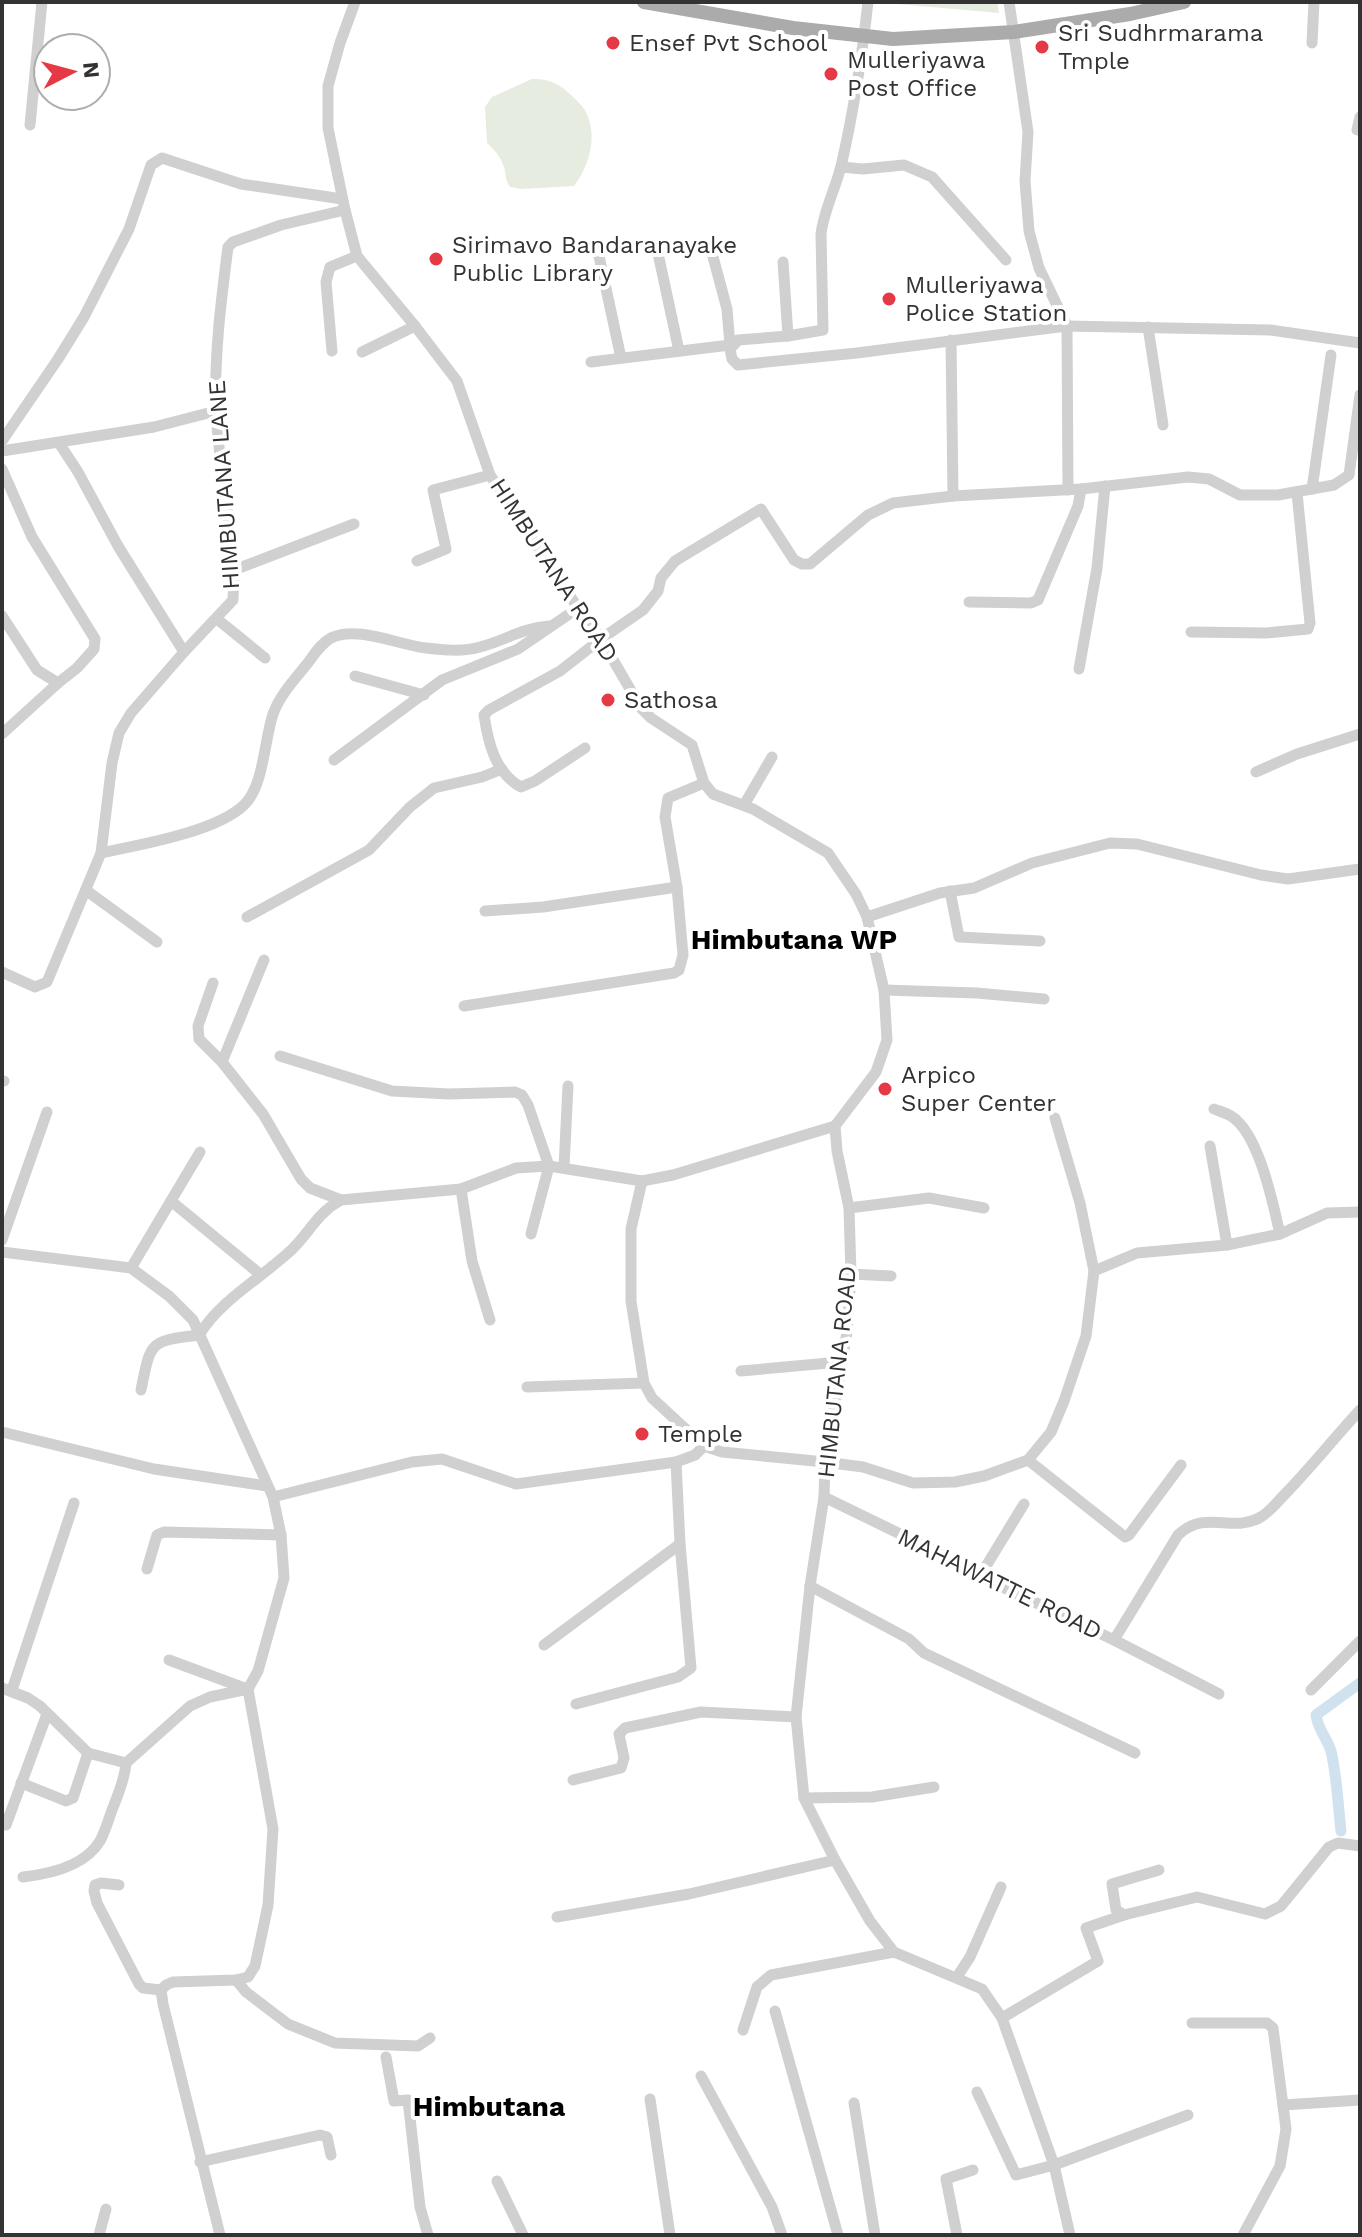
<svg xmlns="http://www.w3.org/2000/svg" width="1362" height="2237" font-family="'Work Sans',sans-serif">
  <rect width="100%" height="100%" fill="#fff"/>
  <!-- green -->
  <g fill="#e6ecdf">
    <polygon points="897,2 997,2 999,13 897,4"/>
    <path d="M532 79C550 79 558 83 571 95 575 99 581 104 584 109 599 133 590 165 574 186L521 189 510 187C505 179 506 175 504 167 500 156 495 150 487 143L485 107 492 97Z"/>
  </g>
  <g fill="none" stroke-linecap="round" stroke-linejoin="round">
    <!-- canal -->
    <path stroke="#cfe2ee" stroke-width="11" d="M1341 1831C1338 1805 1337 1777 1331 1751 1327 1738 1318 1730 1316 1715L1360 1683"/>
    <!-- minor -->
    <g stroke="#d0d0d0" stroke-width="11">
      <polyline points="355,2 340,43 328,86 328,128 345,210 357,256 415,326 457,381 490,475 578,608 601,639 641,708 651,718 692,745 704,783 713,794 753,809 828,853 856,894 867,917 884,990 887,1040 876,1072 835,1126 837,1151 849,1208 851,1274 847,1332 825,1462 824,1497 810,1586 796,1717 804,1798 835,1860 870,1921 894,1952 982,1989 1002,2018 1054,2165 1070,2235"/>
      <path d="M868 2C862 56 854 109 842 162 837 186 824 209 821 234L823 330 788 336 738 340 730 349 732 359 738 365 857 353 1067 326 1270 330 1360 343"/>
      <polyline points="1009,2 1028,132 1025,181 1029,231 1039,268 1067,326 1068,490"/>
      <polyline points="1312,43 1314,2"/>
      <polyline points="30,125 42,2"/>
      <polyline points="1357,130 1360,117"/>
      <polyline points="841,167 863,169 904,165 932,177 1006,260"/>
      <polyline points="656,244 679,351"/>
      <polyline points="712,253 727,309 730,345"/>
      <polyline points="599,256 621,358"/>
      <polyline points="783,262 788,336"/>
      <polyline points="1148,327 1163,425"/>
      <polyline points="951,340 953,496"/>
      <polyline points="332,351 326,282 330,267 357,256"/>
      <polyline points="362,352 415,326"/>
      <polyline points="591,362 730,345 737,341"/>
      <polyline points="2,441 58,359 84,317 129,229 151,165 162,158 241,184 342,199"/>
      <polyline points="59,443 78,472 118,546 184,652"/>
      <polyline points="2,451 154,427 216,411"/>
      <polyline points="2,469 32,537 95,639 94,649 77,668 58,683 2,734"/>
      <polyline points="1312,489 1331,355"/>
      <polyline points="417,561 446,549 433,490 490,475"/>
      <polyline points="234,570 354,524"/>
      <polyline points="969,602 1031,603 1038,600 1078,506 1081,489"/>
      <polyline points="2,616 37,670 58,683"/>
      <polyline points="217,619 265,658"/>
      <polyline points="1191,632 1266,633 1308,629 1310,623 1297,493"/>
      <polyline points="1079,669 1097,568 1105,486"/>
      <polyline points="355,676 424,695"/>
      <path d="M585 748 535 781 521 787C495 773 488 742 484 715L489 710 560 671 601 639 643 610 658 591 661 578 675 561 761 509 794 560 802 564H810L868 515 893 503 953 496 1081 489 1188 477 1209 479 1240 495H1278L1334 485 1349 475 1360 395"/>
      <polyline points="334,760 442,680 518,649 578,608"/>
      <polyline points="1256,772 1297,754 1360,734"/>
      <polyline points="744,805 772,757"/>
      <path d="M101 853C139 845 216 832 244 805 264 786 264 741 273 714 280 695 294 680 307 664 314 655 321 643 331 638 356 625 399 645 426 648 443 650 463 652 480 647 507 640 519 629 549 626"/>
      <polyline points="87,891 157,942"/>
      <polyline points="950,891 959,937 1040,941"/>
      <polyline points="485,911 543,907 677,887"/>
      <polyline points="247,917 369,850 410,807 434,788 482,777 502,769"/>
      <polyline points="867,917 940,893 974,888 1032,863 1110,843 1137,844 1261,875 1288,879 1360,869"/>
      <path d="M2 972 35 987 47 982 101 853 112 763 119 733 131 713 184 652 233 600C236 537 219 475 216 411 214 356 221 301 228 247L233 242 281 225 345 210"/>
      <polyline points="213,983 198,1026 199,1039 222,1062 263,1114 301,1179 310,1188 341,1200"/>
      <polyline points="884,990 977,993 1044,999"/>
      <polyline points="464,1006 674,973 679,970 683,955 677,887 665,817 668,798 704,783"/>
      <polyline points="280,1056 392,1091 449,1094 515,1092 522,1095 528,1105 549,1166 531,1234"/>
      <polyline points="222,1062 264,960"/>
      <polyline points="2,1081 4,1081"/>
      <path d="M1214 1109C1219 1111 1226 1113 1231 1116 1259 1133 1273 1204 1280 1234"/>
      <polyline points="1210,1146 1227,1245"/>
      <polyline points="564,1167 568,1086"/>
      <polyline points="642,1181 631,1229 631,1301 644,1383 652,1398 704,1446"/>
      <polyline points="461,1189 472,1261 490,1320"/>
      <polyline points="171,1201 261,1275"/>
      <polyline points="849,1208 929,1198 984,1208"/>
      <polyline points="2,1240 47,1112"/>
      <polyline points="2,1252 131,1268 169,1296 193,1320 273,1497 281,1535 284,1578 258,1671 248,1689 273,1829 268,1905 255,1966 248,1977 236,1980 173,1982 166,1985 161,1990 163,2004 220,2235"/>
      <polyline points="131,1268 200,1152"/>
      <polyline points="1094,1271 1137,1253 1227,1245 1280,1234 1327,1213 1360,1212"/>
      <polyline points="851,1274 891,1276"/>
      <path d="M199 1335C220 1301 258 1280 288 1253 309 1235 315 1214 341 1200L461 1189 516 1168 549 1166 642 1181 673 1175 835 1126"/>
      <polyline points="741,1371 840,1362"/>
      <polyline points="527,1387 644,1383"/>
      <path d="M141 1390C151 1341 149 1341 199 1335"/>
      <polyline points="2,1432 154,1469 267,1486"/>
      <polyline points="1028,1460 1125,1537 1129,1535 1181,1465"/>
      <polyline points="273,1497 412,1462 442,1459 516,1484 676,1462 695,1455 704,1446 722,1452 825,1462 863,1467 913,1483 955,1482 984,1476 1028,1460 1051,1432 1064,1401 1086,1336 1094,1271 1080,1203 1055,1118"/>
      <path d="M824 1497 929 1548 994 1583 1114 1640 1178 1535C1206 1509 1230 1533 1259 1518 1269 1513 1278 1501 1286 1493 1312 1466 1335 1437 1360 1410"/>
      <polyline points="147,1569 157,1535 164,1532 281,1535"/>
      <polyline points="980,1576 1024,1504"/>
      <polyline points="810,1586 909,1639 924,1653 1135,1753"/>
      <polyline points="1114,1640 1219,1694"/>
      <polyline points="544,1645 680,1544"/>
      <polyline points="169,1660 247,1689"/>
      <polyline points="2,1688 28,1698 40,1706 88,1753 126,1763 190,1706 210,1697 248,1689"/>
      <polyline points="12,1690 74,1503"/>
      <polyline points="1311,1690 1360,1641"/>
      <polyline points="576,1704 678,1677 691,1668 680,1544 676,1462"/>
      <polyline points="573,1780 621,1768 624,1758 619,1734 625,1728 701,1712 796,1717"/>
      <polyline points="21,1783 66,1801 73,1798 88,1753"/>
      <polyline points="804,1798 872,1797 934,1787"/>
      <polyline points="6,1825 47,1714"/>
      <path d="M23 1877C50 1874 85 1866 100 1841 106 1830 109 1817 114 1805 119 1792 125 1778 126 1763"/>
      <polyline points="119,1885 101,1883 95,1885 94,1891 97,1903 139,1984 143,1988 161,1990"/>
      <polyline points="1124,1915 1116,1910 1112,1884 1159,1870"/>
      <polyline points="557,1917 689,1894 835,1860"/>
      <polyline points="957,1977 970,1957 1001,1887"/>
      <polyline points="236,1980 246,1992 288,2024 335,2043 418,2046 430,2038"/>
      <polyline points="775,2011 838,2235"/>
      <polyline points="1002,2018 1098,1961 1086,1928 1124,1915 1197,1897 1265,1914 1281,1906 1329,1847 1338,1843 1360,1846"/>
      <polyline points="1192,2023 1267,2023 1273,2028 1286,2129 1280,2166 1243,2235"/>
      <polyline points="743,2030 757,1987 771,1975 894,1952"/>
      <polyline points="386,2057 394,2101 408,2100 420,2207 428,2235"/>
      <polyline points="701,2076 772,2207 782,2235"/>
      <polyline points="977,2092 1016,2175 1054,2165 1188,2115"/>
      <polyline points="650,2099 670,2235"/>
      <polyline points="854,2103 875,2235"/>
      <polyline points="1283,2105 1360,2100"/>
      <polyline points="200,2162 320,2135 327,2137 331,2155"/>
      <polyline points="497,2181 523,2235"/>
      <polyline points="99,2235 106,2209"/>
      <polyline points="957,2235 946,2179 973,2170"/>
    </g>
    <!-- major -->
    <polyline stroke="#ababab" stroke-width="14" points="644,2 793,28 893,39 1014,32 1130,14 1184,2"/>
  </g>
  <!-- markers -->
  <g fill="#e63946" stroke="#fff" stroke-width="3">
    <circle cx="613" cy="43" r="8"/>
    <circle cx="1042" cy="47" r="8"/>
    <circle cx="831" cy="74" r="8"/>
    <circle cx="436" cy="259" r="8"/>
    <circle cx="889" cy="299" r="8"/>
    <circle cx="608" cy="700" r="8"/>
    <circle cx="885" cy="1089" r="8"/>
    <circle cx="642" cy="1434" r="8"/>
  </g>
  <g text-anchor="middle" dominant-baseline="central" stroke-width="8" stroke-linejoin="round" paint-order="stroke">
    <!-- poi labels -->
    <g font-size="24" fill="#333" stroke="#fff" text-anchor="start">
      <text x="1058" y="33">Sri Sudhrmarama<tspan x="1058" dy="28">Tmple</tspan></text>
      <text x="629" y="43">Ensef Pvt School</text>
      <text x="847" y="60">Mulleriyawa<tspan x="847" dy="28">Post Office</tspan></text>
      <text x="452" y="245">Sirimavo Bandaranayake<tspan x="452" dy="28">Public Library</tspan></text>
      <text x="905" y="285">Mulleriyawa<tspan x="905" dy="28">Police Station</tspan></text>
      <text x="624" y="700">Sathosa</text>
      <text x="901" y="1075">Arpico<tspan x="901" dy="28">Super Center</tspan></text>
      <text x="658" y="1434">Temple</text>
    </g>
    <!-- street labels -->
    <g font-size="24" fill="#333" stroke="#fff">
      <text transform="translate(224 485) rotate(-94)">HIMBUTANA LANE</text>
      <text transform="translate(554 570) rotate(57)">HIMBUTANA ROAD</text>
      <text transform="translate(837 1372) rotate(-84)">HIMBUTANA ROAD</text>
      <text transform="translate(1000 1584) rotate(26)">MAHAWATTE ROAD</text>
    </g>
    <!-- quarter labels -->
    <g font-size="28" font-weight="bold" fill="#000" stroke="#fff">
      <text x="794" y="939">Himbutana WP</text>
      <text x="489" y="2106">Himbutana</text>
    </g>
  </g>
  <!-- border -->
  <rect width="1362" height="2237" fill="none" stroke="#333333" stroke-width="8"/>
  <!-- north arrow -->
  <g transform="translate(72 72) rotate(84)"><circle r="38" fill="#ffffff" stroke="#adadad" stroke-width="2"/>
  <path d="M0-6L14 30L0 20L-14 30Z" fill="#e63946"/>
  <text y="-12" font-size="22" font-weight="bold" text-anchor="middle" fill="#333333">N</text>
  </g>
</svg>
